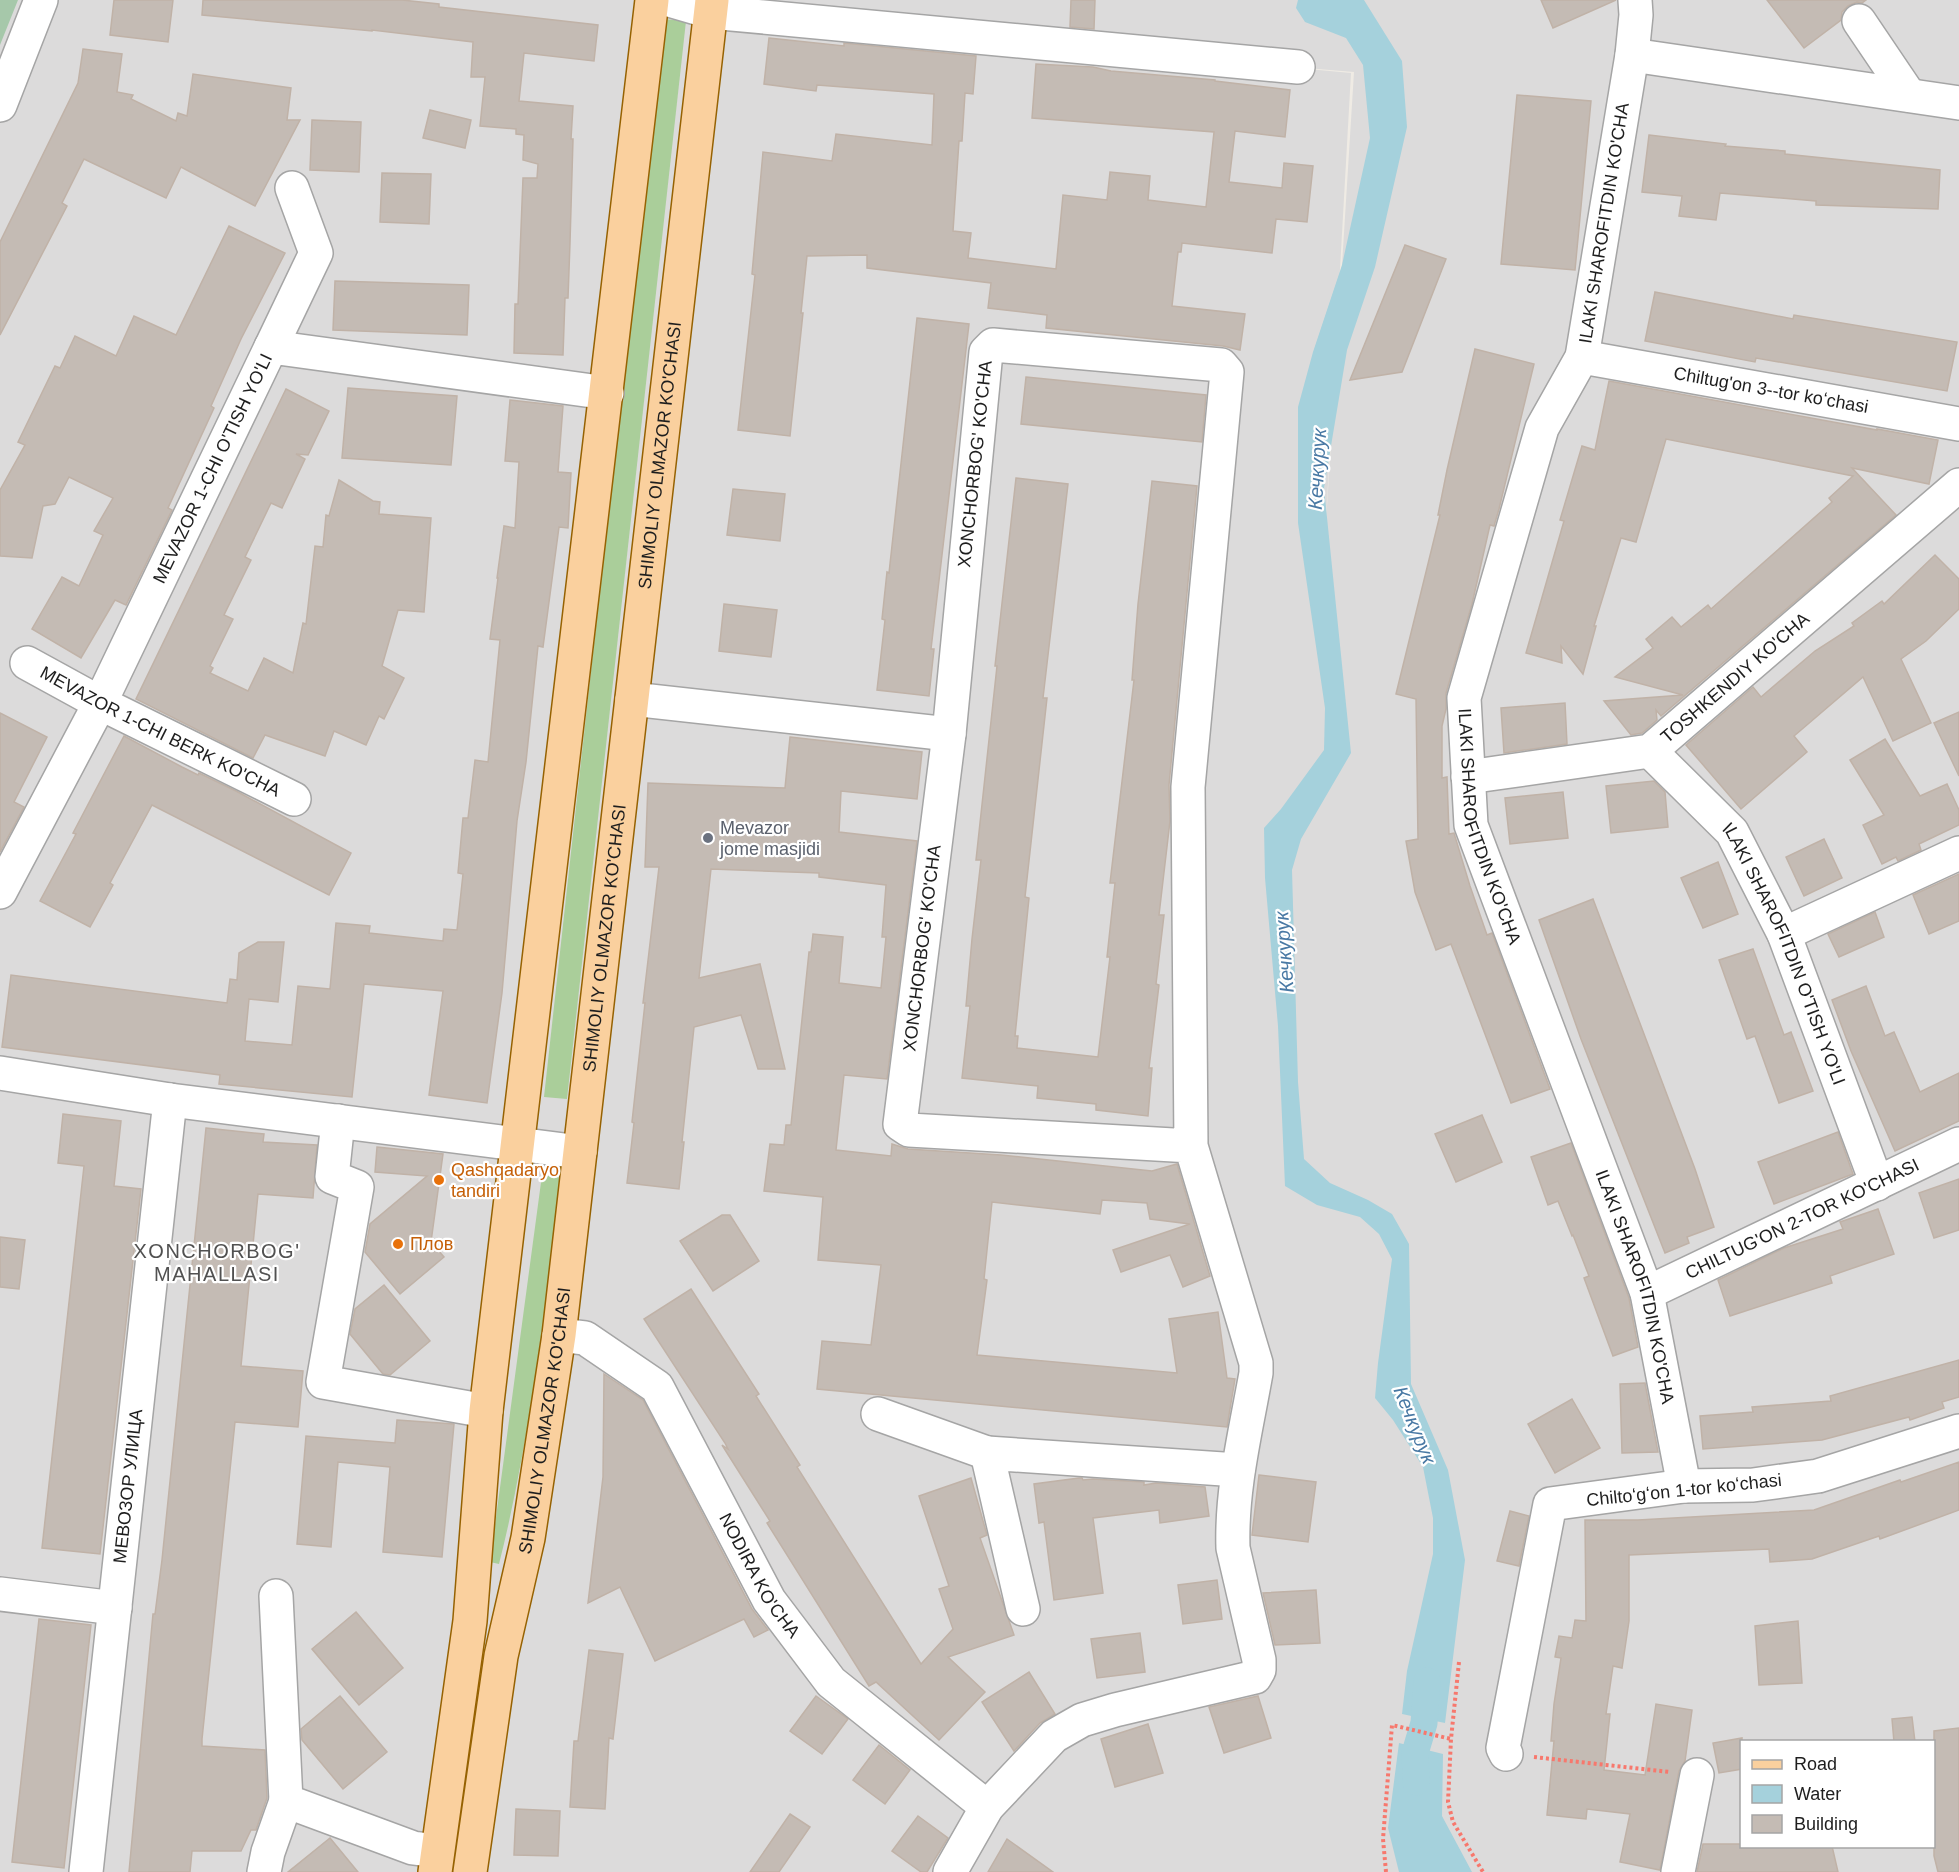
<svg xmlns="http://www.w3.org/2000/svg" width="1959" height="1872" font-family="Arial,sans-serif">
  <rect width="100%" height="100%" fill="#efebe4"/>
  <!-- residential -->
  <path fill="#dcdbdb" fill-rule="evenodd" d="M0 0H1959V1872H0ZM1211 60 1354 72 1324 555 1351 73ZM1742 1742H1934V1846H1742Z"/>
  <!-- forest -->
  <g fill="#aace9a">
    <polygon points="663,19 686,21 567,1099 544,1097"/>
    <path d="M542 1175 563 1178C544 1307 531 1438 499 1564L490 1562Z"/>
  </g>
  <!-- cemetery -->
  <polygon fill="#a6c8aa" points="0,0 18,0 0,45"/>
  <!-- water -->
  <g fill="#a5d1dc">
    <polygon points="1298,0 1364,0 1402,61 1407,127 1375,267 1347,350 1324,488 1351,753 1301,839 1292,870 1298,1082 1304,1159 1330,1183 1368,1200 1392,1214 1409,1244 1411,1384 1448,1470 1465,1560 1445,1723 1402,1714 1407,1671 1433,1554 1433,1518 1423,1467 1393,1420 1375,1398 1378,1363 1392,1259 1379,1234 1360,1217 1317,1205 1285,1186 1278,1026 1265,878 1264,828 1281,809 1324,750 1325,708 1298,523 1298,407 1313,352 1342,265 1370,138 1363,65 1346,38 1305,22 1296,8"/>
    <polygon points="1399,1743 1443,1754 1442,1816 1472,1872 1399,1872 1388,1828"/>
  </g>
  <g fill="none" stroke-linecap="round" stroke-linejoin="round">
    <!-- canal -->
    <polyline stroke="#a5d1dc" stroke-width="27" points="1416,1782 1415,1753 1424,1723 1427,1681"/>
  </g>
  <!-- building -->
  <g fill="#c4bbb4" stroke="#c0b2a7" stroke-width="1.5">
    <polygon points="114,0 173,0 168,42 110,35"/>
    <polygon points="203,0 402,0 439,4 439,7 598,25 594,61 524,53 519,101 573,106 571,139 573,139 570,243 568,298 565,298 563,355 514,353 515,304 518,304 523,178 537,178 538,164 523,160 524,135 516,134 516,129 480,126 485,77 471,77 473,42 372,30 372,31 202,15"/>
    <polygon points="1071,0 1095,0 1094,29 1070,27"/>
    <polygon points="1541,0 1616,0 1553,28"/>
    <polygon points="1767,0 1866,0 1862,3 1857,2 1848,6 1842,12 1841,20 1804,48"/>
    <polygon points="769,38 844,46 844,43 976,56 973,94 965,93 962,141 959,141 953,231 971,233 968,258 1056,269 1063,195 1107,200 1110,172 1150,176 1148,200 1206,207 1214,132 1032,118 1036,64 1093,67 1111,71 1215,80 1215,81 1290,90 1285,137 1235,131 1229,182 1282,188 1284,163 1313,166 1307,222 1276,219 1272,253 1182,243 1181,252 1178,252 1172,306 1245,314 1240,350 1223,346 1046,328 1047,315 988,308 991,283 867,268 867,255 807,256 801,313 803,313 790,436 738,430 755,275 752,274 763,152 832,161 836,134 932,145 934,94 817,85 816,91 764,84"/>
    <polygon points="83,49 122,54 117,92 133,95 131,99 176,121 178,113 187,116 193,74 291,88 287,120 300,120 255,206 181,167 166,198 84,159 62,203 67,206 0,335 0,242 78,83"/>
    <polygon points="1517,95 1591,101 1575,270 1501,264"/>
    <polygon points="430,110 471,120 465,148 423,138"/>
    <polygon points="312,120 361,122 359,172 310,170"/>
    <polygon points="1649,135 1726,144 1725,146 1785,151 1785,154 1940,170 1938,209 1816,205 1816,201 1720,193 1716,220 1679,216 1682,196 1642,192"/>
    <polygon points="382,173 431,174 429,224 380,222"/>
    <polygon points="229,226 285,253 241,339 211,406 214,408 168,508 172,510 126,605 115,600 81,658 32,629 62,577 79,586 103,535 94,531 113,498 69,477 55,504 43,506 32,558 0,556 0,490 25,445 18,442 55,366 60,368 75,336 116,356 134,316 176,335"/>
    <polygon points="1405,245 1446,259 1402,372 1350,380"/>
    <polygon points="335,281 469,285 467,335 333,330"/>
    <polygon points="1655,292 1793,319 1794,315 1957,342 1947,391 1756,358 1755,362 1645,341"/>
    <polygon points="917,318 969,324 931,649 934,649 929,696 877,690 885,620 882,619 887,572 889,573"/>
    <polygon points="1475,349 1534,364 1499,509 1494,526 1490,525 1472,604 1446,693 1446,709 1442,726 1442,778 1447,777 1449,834 1454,833 1470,886 1487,935 1492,933 1550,1089 1511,1103 1451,944 1436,950 1415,892 1406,841 1418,839 1416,699 1396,694 1440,515 1438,515 1447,470"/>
    <polygon points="1026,377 1206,395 1202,442 1021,424"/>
    <polygon points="1609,381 1877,430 1877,429 1938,440 1929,484 1852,468 1896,515 1661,716 1656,710 1657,720 1642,733 1631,735 1604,701 1683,695 1615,677 1653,648 1646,639 1672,617 1681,627 1708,605 1711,609 1832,502 1829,498 1853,476 1666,439 1636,542 1621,538 1594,626 1596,626 1583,674 1561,646 1562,663 1526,653 1564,521 1560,520 1582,446 1595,450"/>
    <polygon points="348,388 457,396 451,465 342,458"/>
    <polygon points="286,389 329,411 308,455 296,454 305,459 282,508 271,503 245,557 251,560 224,615 233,619 210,666 213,668 210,673 248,691 264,658 293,673 303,623 306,624 315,546 323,547 326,515 329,516 339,480 373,501 380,502 379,514 431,518 424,612 398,610 382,666 404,678 384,719 379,716 366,745 334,731 325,756 265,735 253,758 136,699"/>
    <polygon points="510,400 563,406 558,472 571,473 568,528 559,527 543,647 538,646 526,762 517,821 502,993 487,1103 429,1095 443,991 364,984 352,1097 219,1084 220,1075 2,1047 11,975 227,1003 230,979 237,980 239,953 258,942 284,942 278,1002 249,999 245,1041 292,1045 298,986 330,989 336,923 370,926 369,933 443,941 444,929 457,930 463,874 458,873 463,818 468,818 475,760 488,762 500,640 490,639 498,578 497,578 504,526 515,528 519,462 505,461"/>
    <polygon points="1016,478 1068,484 1043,698 1047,698 1025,897 1029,898 1015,1036 1018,1036 1017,1048 1098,1057 1110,957 1107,957 1115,883 1110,883 1134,680 1132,680 1138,604 1152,481 1197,486 1169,785 1170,821 1159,915 1164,915 1156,984 1159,985 1149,1068 1152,1068 1148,1116 1096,1110 1096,1104 1037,1098 1038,1086 962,1078 970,1006 966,1006 972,939 981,860 976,860 997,666 995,666"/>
    <polygon points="733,489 785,494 780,541 727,535"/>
    <polygon points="1935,555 1959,579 1959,609 1926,641 1901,659 1931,723 1893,741 1863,677 1794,736 1807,752 1741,809 1686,745 1753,687 1761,697 1815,651 1854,626 1852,623 1882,601 1884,604"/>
    <polygon points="724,604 777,610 771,657 719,651"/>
    <polygon points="1565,703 1567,744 1504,753 1501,708"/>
    <polygon points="1959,712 1959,776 1934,723"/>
    <polygon points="0,713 47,737 14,802 24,807 0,852"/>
    <polygon points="124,736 182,767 198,775 199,773 236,791 351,853 329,895 152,805 110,883 113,885 90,927 40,901 76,834 73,833"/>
    <polygon points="790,737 922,752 917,799 841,791 839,832 917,841 887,1079 844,1075 836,1150 891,1156 892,1144 908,1149 1001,1155 1152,1171 1177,1164 1210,1276 1183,1287 1170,1255 1121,1272 1113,1250 1190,1224 1150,1219 1147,1203 1102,1200 1100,1214 992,1202 984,1279 987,1280 977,1355 1177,1373 1169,1319 1218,1312 1227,1378 1235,1379 1227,1427 817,1389 822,1341 871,1345 881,1265 818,1260 823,1197 764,1191 770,1144 784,1145 786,1125 791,1125 809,952 811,952 813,934 843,937 839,983 881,988 886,937 882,937 886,885 819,877 819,873 711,869 699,978 760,964 785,1069 758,1069 741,1015 694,1027 682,1142 684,1142 679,1189 627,1183 634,1123 632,1122 645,1003 643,1003 659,867 645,867 648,783 785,788"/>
    <polygon points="1885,739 1920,796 1947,784 1959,810 1959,825 1919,844 1921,850 1898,861 1896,857 1882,864 1863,825 1884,815 1850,760"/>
    <polygon points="1654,781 1665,792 1668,827 1611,833 1606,786"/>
    <polygon points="1563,792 1568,838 1510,844 1505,798"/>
    <polygon points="1824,839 1842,878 1804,896 1786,857"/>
    <polygon points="1718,862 1738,914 1703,928 1681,878"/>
    <polygon points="1959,874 1959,921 1929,934 1913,895"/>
    <polygon points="1593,899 1695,1169 1714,1227 1687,1237 1689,1243 1665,1253 1581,1039 1539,920"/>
    <polygon points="1875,912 1884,937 1839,957 1828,934"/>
    <polygon points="1753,949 1784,1035 1791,1032 1813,1091 1779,1103 1755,1036 1747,1039 1719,960"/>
    <polygon points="1866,986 1885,1036 1894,1032 1920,1092 1959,1073 1959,1121 1895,1151 1851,1051 1832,1000"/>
    <polygon points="63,1114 121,1121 114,1186 141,1189 100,1554 42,1548 84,1166 58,1163"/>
    <polygon points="1482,1115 1502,1162 1456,1182 1435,1134"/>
    <polygon points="206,1128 264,1134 263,1142 317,1145 313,1198 258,1194 241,1366 303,1371 298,1427 235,1422 202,1739 202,1746 265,1750 267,1798 256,1830 251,1830 241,1851 192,1851 190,1872 129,1872 153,1614 155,1614 162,1560"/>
    <polygon points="1838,1132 1853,1174 1774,1204 1758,1162"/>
    <polygon points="1571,1143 1629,1298 1638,1347 1613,1356 1584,1278 1589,1276 1573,1235 1572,1236 1558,1201 1548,1205 1531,1157"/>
    <polygon points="377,1147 443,1154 431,1242 444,1257 400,1294 365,1252 370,1224 427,1176 375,1172"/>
    <polygon points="1959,1179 1959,1230 1934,1238 1919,1193"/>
    <polygon points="1878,1209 1894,1254 1830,1276 1832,1283 1730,1316 1718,1280 1784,1248 1843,1229 1840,1222"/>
    <polygon points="722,1215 730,1215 759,1261 713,1291 680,1241"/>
    <polygon points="0,1237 25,1240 19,1289 0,1287"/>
    <polygon points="384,1285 430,1341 390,1375 383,1374 350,1334 355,1309"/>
    <polygon points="691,1289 759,1394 756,1396 800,1465 797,1467 921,1664 953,1629 939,1589 949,1586 919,1496 971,1478 987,1535 980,1538 1014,1635 948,1657 985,1692 939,1740 876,1682 869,1686 767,1523 770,1521 722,1445 728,1449 725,1443 644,1319"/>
    <polygon points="1959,1360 1959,1397 1942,1402 1944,1408 1910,1420 1909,1417 1822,1440 1703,1449 1700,1416 1753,1412 1752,1407 1831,1401 1830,1396"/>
    <polygon points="604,1374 643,1400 752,1609 768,1630 754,1637 744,1619 655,1661 620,1587 588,1603 603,1477"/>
    <polygon points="1645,1383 1658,1452 1622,1453 1620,1384"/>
    <polygon points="1572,1399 1600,1448 1555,1473 1528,1424"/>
    <polygon points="397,1420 454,1424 442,1557 383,1552 390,1467 338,1462 331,1547 297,1544 306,1436 395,1443"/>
    <polygon points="1959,1462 1959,1510 1880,1539 1879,1536 1812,1559 1770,1562 1769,1549 1629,1555 1629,1621 1622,1668 1613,1666 1606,1714 1610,1714 1604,1770 1645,1775 1656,1704 1692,1710 1685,1761 1679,1771 1660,1870 1620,1862 1630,1814 1587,1809 1586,1819 1547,1815 1554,1741 1551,1741 1554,1704 1561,1658 1555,1657 1559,1636 1572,1638 1575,1620 1586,1621 1585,1520 1638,1520 1814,1510 1900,1480 1901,1482"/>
    <polygon points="1259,1475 1316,1482 1308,1542 1252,1535"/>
    <polygon points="1079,1478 1082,1478 1083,1480 1093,1479 1144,1482 1144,1485 1156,1483 1205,1487 1209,1516 1160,1523 1159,1510 1093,1518 1103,1593 1054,1600 1044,1522 1039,1523 1034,1484"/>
    <polygon points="1510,1511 1529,1516 1519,1566 1497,1561"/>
    <polygon points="1217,1580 1222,1619 1183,1624 1178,1585"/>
    <polygon points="1316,1590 1320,1643 1275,1645 1263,1593"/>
    <polygon points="356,1612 403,1668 359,1705 312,1649"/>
    <polygon points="39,1619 91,1625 64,1868 12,1862"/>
    <polygon points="1798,1621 1802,1683 1759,1685 1755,1626"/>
    <polygon points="1140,1633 1145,1672 1097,1678 1091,1639"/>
    <polygon points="589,1650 623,1654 613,1739 609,1738 605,1809 570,1807 574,1741 578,1741"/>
    <polygon points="1029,1672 1055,1714 1040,1723 1014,1751 982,1702"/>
    <polygon points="340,1696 387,1752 343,1789 302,1740 301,1729"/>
    <polygon points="816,1696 848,1719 822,1754 790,1731"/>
    <polygon points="1258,1696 1271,1738 1224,1753 1209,1707"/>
    <polygon points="1912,1717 1915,1742 1894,1742 1892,1719"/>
    <polygon points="1148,1724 1163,1773 1115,1787 1101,1739"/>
    <polygon points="1959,1728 1959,1872 1938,1872 1934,1856 1934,1731"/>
    <polygon points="1742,1738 1742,1769 1719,1773 1713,1743"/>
    <polygon points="879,1745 910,1770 885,1804 853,1780"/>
    <polygon points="516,1809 560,1811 558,1856 514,1855"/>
    <polygon points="790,1814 810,1827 779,1872 750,1872"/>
    <polygon points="918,1816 948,1838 927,1872 921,1872 892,1851"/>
    <polygon points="330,1838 358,1872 288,1872"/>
    <polygon points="1007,1839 1053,1872 988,1872"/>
    <polygon points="1703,1844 1742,1844 1742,1846 1832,1846 1838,1872 1697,1872"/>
  </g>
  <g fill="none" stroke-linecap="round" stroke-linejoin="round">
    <defs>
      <g id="minor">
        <polyline points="669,0 710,12 1298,67"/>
        <path id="s1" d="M1635 0 1636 15 1632 55 1582 357 1542 428 1464 698 1471 825 1647 1293 1684 1486"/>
        <polyline points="1859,21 1909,95"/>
        <polyline points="1632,55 1959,103"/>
        <polyline points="0,105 41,0"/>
        <polyline points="271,347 316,253 292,188"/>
        <polyline points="1582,357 1959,424"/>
        <path id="s2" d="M27 663 100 703 294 799"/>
        <polyline points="632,699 949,734"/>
        <path id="s3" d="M1650 751 1732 832 1784 934 1877 1184"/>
        <path id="s4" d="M1468 777 1650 751 1959 485"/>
        <path id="s5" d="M0 892 100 703 271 347 607 393"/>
        <polyline points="1784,934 1959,853"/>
        <polyline points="0,1073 170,1100 580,1152"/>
        <polyline points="338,1121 332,1177 357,1187 323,1382 486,1411"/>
        <path id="s6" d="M1647 1293 1959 1144"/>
        <path id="s7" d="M559 1335 585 1338 657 1387 769 1600 831 1682 987 1807"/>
        <polyline points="878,1414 987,1453"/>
        <polyline points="0,1594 115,1608"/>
        <polyline points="276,1596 286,1801 413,1848 437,1851"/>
        <polyline points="1023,1609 987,1453 1238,1470"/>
        <polyline points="1506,1754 1503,1748 1550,1504 1684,1486 1753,1485 1818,1476 1959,1431"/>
        <path id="s8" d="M86 1872 170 1100"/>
        <polyline points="264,1872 268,1852 286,1801"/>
        <path d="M950 1872 987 1807 1054 1736 1082 1720 1115 1710 1255 1677 1259 1670V1660L1233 1548C1231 1489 1246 1430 1256 1373V1363L1191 1146 1188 787 1227 372 1221 365 993 345 986 352 949 734 900 1124 909 1130 1191 1146"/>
        <polyline points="1678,1872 1697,1775"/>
      </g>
      <g id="major">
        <polyline points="435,1872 470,1621 486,1411 652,0"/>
        <path id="s9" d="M470 1872 501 1656 528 1538 559 1335 712 0"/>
      </g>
    </defs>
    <!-- minor casing -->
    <use href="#minor" stroke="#a5a5a5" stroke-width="36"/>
    <!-- major casing -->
    <use href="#major" stroke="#966202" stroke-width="36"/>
    <!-- path -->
    <g stroke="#f7786d" stroke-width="4" stroke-dasharray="3 3" stroke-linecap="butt">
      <polyline points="1459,1662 1451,1739 1448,1802 1453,1822 1483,1872"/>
      <polyline points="1534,1757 1670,1772"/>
      <polyline points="1386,1872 1383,1839 1392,1725 1451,1739"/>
    </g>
    <!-- minor -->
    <use href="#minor" stroke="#fff" stroke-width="33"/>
    <!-- major -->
    <use href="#major" stroke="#fad09e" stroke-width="33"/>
  </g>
  <!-- markers -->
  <circle fill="#6b7280" stroke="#fff" stroke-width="2" cx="708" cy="838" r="6"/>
  <g fill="#e8710a" stroke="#fff" stroke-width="2">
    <circle cx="439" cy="1180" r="6"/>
    <circle cx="398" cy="1244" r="6"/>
  </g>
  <g text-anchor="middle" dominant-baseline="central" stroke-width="4.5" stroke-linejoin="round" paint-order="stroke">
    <!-- street labels -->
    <g font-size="18" fill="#1e1e1e" stroke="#fff">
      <text transform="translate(1604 223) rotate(-81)">ILAKI SHAROFITDIN KO'CHA</text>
      <text transform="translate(1771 390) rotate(10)">Chiltug'on 3--tor koʻchasi</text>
      <text stroke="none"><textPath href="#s9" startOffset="1430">SHIMOLIY OLMAZOR KO'CHASI</textPath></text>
      <text transform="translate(975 464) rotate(-84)">XONCHORBOG' KO'CHA</text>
      <text stroke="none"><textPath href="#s5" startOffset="474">MEVAZOR 1-CHI O'TISH YO'LI</textPath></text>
      <text stroke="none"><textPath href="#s4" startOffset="296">TOSHKENDIY KO'CHA</textPath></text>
      <text stroke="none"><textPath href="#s2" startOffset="150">MEVAZOR 1-CHI BERK KO'CHA</textPath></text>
      <text stroke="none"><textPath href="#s1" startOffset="856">ILAKI SHAROFITDIN KO'CHA</textPath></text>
      <text stroke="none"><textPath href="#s9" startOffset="944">SHIMOLIY OLMAZOR KO'CHASI</textPath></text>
      <text transform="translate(922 948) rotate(-83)">XONCHORBOG' KO'CHA</text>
      <text stroke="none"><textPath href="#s3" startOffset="248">ILAKI SHAROFITDIN O'TISH YO'LI</textPath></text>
      <text stroke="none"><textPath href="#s6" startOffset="172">CHILTUG'ON 2-TOR KO'CHASI</textPath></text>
      <text stroke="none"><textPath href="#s1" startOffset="1342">ILAKI SHAROFITDIN KO'CHA</textPath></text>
      <text stroke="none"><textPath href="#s9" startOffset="458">SHIMOLIY OLMAZOR KO'CHASI</textPath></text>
      <text stroke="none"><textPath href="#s8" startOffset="388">МЕВОЗОР УЛИЦА</textPath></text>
      <text transform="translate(1684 1490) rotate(-6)">Chiltoʻgʻon 1-tor koʻchasi</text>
      <text stroke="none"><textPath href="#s7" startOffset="328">NODIRA KO'CHA</textPath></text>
    </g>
    <!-- worship labels -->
    <g font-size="18" fill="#5b616d" stroke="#fff" text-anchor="start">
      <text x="720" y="828">Mevazor<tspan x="720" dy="21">jome masjidi</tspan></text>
    </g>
    <!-- food labels -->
    <g font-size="18" fill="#c56008" stroke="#fff" text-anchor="start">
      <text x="451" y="1170">Qashqadaryo<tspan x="451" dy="21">tandiri</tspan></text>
      <text x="410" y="1244">Плов</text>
    </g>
    <!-- water labels -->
    <g font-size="20" font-style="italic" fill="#4979a4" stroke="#fff">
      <text transform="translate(1317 469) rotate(-87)">Кечкурук</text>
      <text transform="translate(1284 952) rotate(-94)">Кечкурук</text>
      <text transform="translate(1415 1425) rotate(68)">Кечкурук</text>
    </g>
    <!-- neighbourhood labels -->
    <g font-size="20" letter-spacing="1.5" fill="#515151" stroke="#fff">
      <text x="217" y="1251">XONCHORBOG'<tspan x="217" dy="23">MAHALLASI</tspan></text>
    </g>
  </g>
  <!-- legend -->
  <rect x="1740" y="1740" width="195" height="108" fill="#ffffff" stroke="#a5a5a5" stroke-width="1.5"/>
  <rect x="1752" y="1760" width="30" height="9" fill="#fad09e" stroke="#a5a5a5" stroke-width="1.5"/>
  <text x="1794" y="1770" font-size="18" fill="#1e1e1e">Road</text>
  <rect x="1752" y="1785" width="30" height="18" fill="#a5d1dc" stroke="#a5a5a5" stroke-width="1.5"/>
  <text x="1794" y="1800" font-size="18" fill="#1e1e1e">Water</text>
  <rect x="1752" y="1815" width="30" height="18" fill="#c4bbb4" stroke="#a5a5a5" stroke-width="1.5"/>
  <text x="1794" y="1830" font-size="18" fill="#1e1e1e">Building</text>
</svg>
